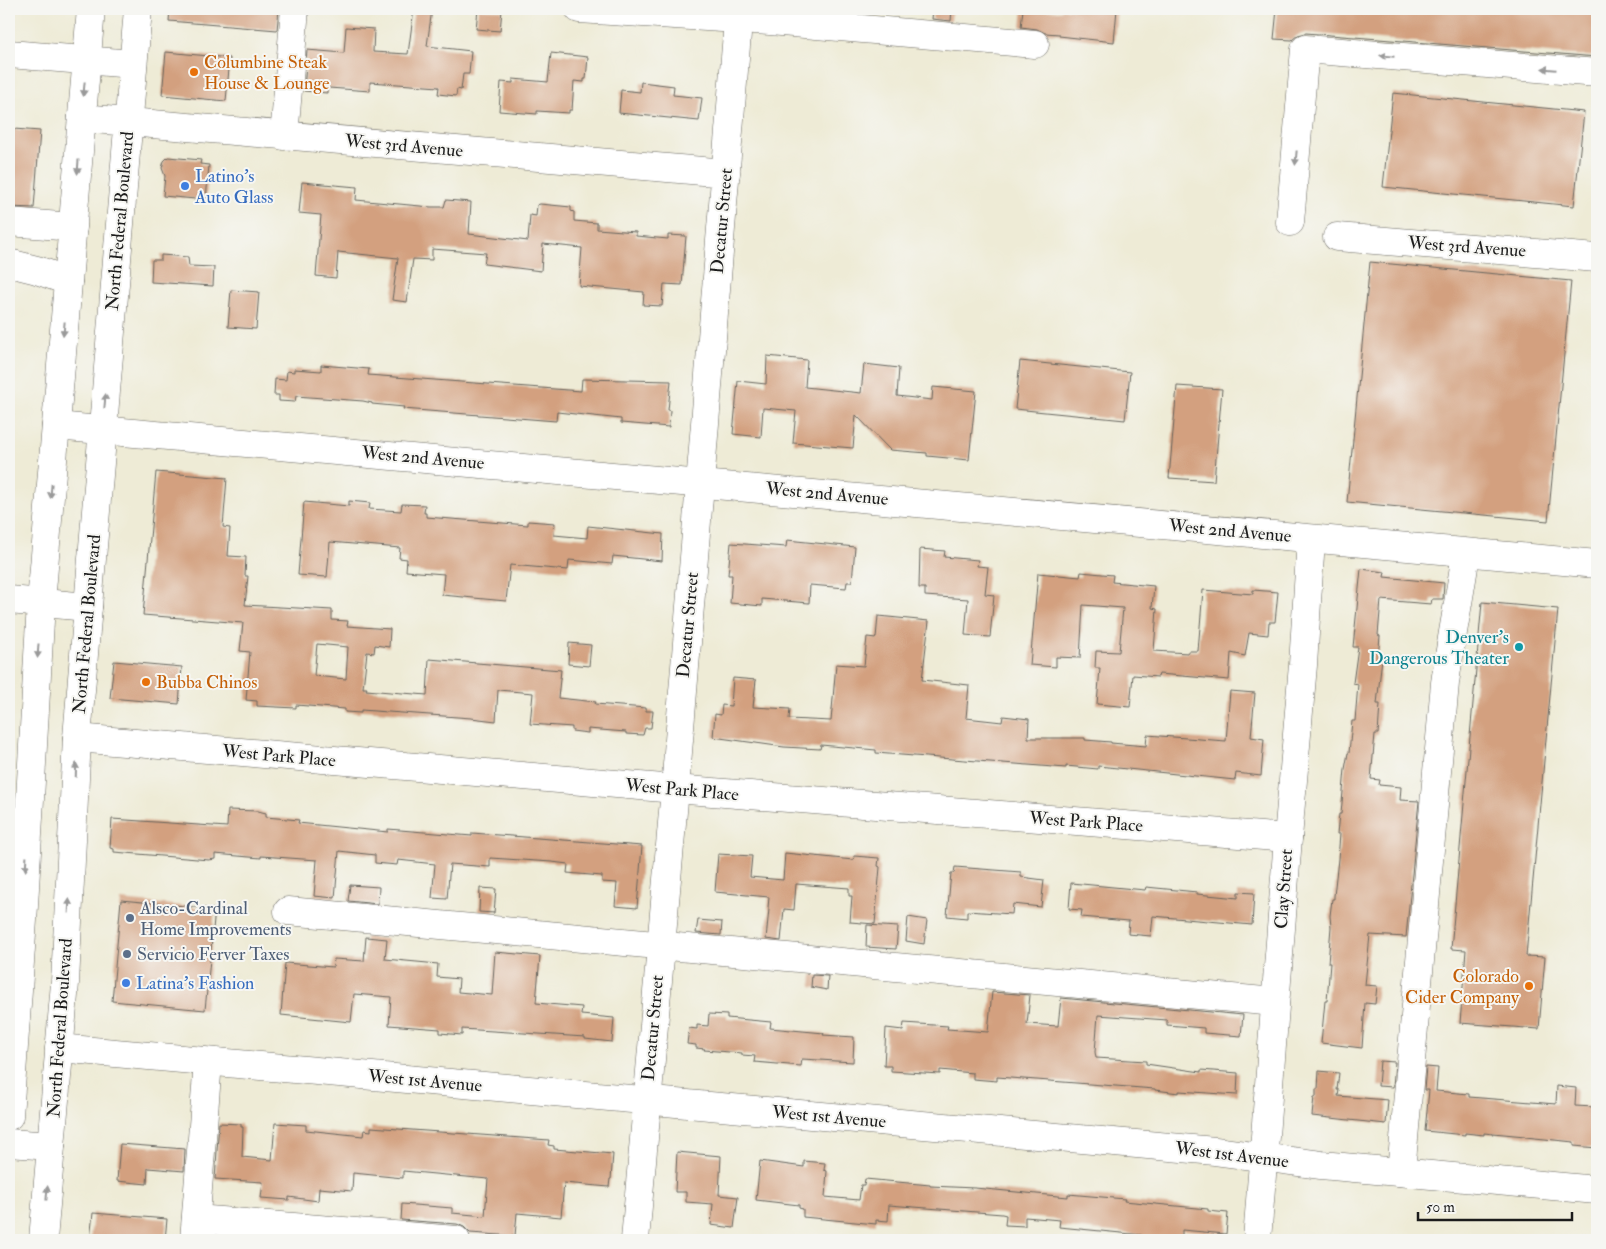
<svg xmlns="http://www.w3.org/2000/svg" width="1606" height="1249" font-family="'IM FELL Double Pica',serif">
  <rect width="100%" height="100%" fill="#f6f6f2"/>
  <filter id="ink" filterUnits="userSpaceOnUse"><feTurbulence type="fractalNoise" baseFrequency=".02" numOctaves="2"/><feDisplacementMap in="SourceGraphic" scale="10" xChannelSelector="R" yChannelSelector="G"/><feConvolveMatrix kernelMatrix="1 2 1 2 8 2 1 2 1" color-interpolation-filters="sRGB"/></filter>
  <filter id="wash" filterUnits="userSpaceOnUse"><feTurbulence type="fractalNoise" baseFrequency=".0096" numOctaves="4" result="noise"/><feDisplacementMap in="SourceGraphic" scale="20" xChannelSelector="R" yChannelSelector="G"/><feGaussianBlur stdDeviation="1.12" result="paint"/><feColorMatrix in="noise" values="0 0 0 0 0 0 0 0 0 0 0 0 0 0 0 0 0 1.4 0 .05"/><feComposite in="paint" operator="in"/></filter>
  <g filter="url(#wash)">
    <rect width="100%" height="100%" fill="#eeebd6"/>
    <g id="blocks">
      <!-- building -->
      <g fill="#d3a07f" fill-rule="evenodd">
        <polygon points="170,9 279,9 277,30 169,21"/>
        <polygon points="414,9 432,9 427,46 471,51 469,74 463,74 461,90 457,89 456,96 438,94 439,87 370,82 370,91 329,88 327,88 327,93 304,91 307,50 344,53 346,27 374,29 373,52 408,54"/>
        <polygon points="478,9 502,10 500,31 476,29"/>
        <polygon points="933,9 952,9 951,21 932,19"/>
        <polygon points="1023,9 1061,11 1062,9 1117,9 1114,42 1059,36 1059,34 1045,33 1037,29 1021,27"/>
        <polygon points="1277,9 1597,9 1597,57 1306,33 1298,35 1292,40 1274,39"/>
        <polygon points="166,52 230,58 226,101 162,95"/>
        <polygon points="551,53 588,57 586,79 584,79 584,82 574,81 572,110 569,110 569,113 537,111 537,114 499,111 501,82 513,83 513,79 548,82"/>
        <polygon points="641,82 674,86 673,95 702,98 699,121 619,113 621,90 640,92"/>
        <polygon points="1393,93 1584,112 1574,206 1383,187"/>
        <polygon points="14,129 40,131 34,208 9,207 9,137 13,137"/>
        <polygon points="168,157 201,160 200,164 209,165 206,200 163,196 165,176 162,168 164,161"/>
        <polygon points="302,182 357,187 356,200 431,207 444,207 446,200 471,202 469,234 528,241 530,215 536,216 537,205 540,204 571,207 571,211 574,212 574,221 597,223 597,229 636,232 636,236 668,239 668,235 686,236 682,285 664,284 662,306 643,305 644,292 579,286 582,248 543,244 541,271 484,264 486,253 432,249 432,260 413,259 407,302 392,300 398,258 338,252 336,278 316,276 321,215 299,213"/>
        <polygon points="161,255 188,257 189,266 214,267 213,286 151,282 152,260 161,260"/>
        <polygon points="1370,262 1571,281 1548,521 1347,502"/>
        <polygon points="231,290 259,292 256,329 228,327"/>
        <polygon points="767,356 807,360 805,387 861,393 864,364 899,368 897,396 932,400 933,387 976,391 969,460 927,456 927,453 890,450 856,415 853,448 793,443 796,411 763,408 761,437 733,434 738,381 766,384"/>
        <polygon points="1020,361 1130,372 1125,420 1015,409"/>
        <polygon points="321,365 369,369 368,375 581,391 582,379 671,381 668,410 670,410 669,427 621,423 621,419 557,412 556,421 403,409 404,407 372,404 372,403 363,401 296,396 295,402 279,401 279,395 274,395 275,379 286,380 287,371 294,372 294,369 321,371"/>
        <polygon points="1177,386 1222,389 1214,481 1169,478"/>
        <path d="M156 472 227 478 223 527 230 528 228 556 246 557 245 576H248L245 605 332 610V620L348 621 347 626 390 629 389 647 375 645 374 653 367 652 363 688H367L366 690 427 695 429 659 561 670 558 698 596 702 595 704 646 708V711H653L651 728H645L643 735 626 734V732L588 729V733L572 731V727L530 724 533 693 498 690 496 721 471 718 361 710V713L345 712V709L296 705V708L257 706V701L246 700 250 652 240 651 243 623 143 615ZM317 644 348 647 346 679 314 676Z"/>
        <polygon points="349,501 370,503 369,509 401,511 402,504 425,505 424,513 426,513 426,517 528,525 528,521 555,523 554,535 587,538 588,526 663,534 662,561 613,556 612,564 569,560 568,570 510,565 506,601 442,595 444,574 406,571 407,559 399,558 400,548 330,542 327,577 298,575 304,502 349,506"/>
        <polygon points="787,540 855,547 852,582 847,582 846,588 810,585 809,603 762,599 762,606 730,603 732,575 728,575 731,543 786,547"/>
        <polygon points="920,549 945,551 944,557 978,560 977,566 988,567 985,594 994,595 990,637 965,635 968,599 925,596 925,588 919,588"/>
        <polygon points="1361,569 1385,572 1384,577 1444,583 1443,599 1432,599 1431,604 1381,600 1378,635 1380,636 1378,658 1382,658 1377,704 1380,704 1378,734 1375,734 1371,779 1380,780 1379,785 1401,787 1400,800 1419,801 1406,937 1370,935 1365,985 1377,986 1375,1004 1365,1003 1362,1048 1321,1043 1325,1001 1327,1001 1330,963 1328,963 1331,927 1330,916 1332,899 1334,899 1334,896 1338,859 1340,834 1337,834 1339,814 1341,814 1345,769 1348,753 1349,753 1352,721 1355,721 1358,684 1353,683 1358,647 1353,647"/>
        <polygon points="1081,572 1113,575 1112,582 1154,586 1152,608 1157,609 1154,651 1188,653 1188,651 1198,651 1203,590 1253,594 1253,590 1278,592 1275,622 1269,622 1268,635 1249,633 1245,656 1231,653 1229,680 1159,674 1158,677 1133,675 1130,707 1097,704 1100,668 1095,668 1096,651 1119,652 1123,608 1083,605 1080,658 1056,657 1056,667 1030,665 1038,573 1080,577"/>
        <polygon points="1482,602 1558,609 1526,956 1545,957 1539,1029 1460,1023 1466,950 1451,949"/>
        <polygon points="878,616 929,621 922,680 969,685 966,718 1002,722 1003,716 1029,719 1028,738 1085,738 1085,740 1111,742 1111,743 1146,746 1147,735 1226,741 1230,691 1255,693 1251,737 1264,739 1261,776 1236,773 1235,780 1098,766 1098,769 1066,766 1066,768 876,753 876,750 821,745 820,749 784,747 713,737 715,714 721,715 722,705 731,706 733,678 756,680 753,707 790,709 789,719 831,721 836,664 864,666 867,637 876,638"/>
        <polygon points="569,643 591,645 589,666 568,664"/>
        <polygon points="114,661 182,667 179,704 110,698"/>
        <polygon points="228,810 258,811 266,813 266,817 299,820 298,823 388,832 388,829 472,836 472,833 642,846 637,908 615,906 617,883 602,882 602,876 567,873 568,864 552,862 490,858 490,867 450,864 447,899 432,898 435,864 398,860 397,865 375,863 375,855 339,851 335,898 314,896 317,860 261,856 261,858 215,854 215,859 209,860 114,852 114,849 110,848 112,819 227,827"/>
        <polygon points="785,853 853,860 854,856 879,858 878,866 880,867 875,924 850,922 852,896 849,896 849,888 796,884 794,910 784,909 781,941 766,939 769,909 768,908 769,897 715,892 718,854 752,856 750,877 783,880"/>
        <polygon points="955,867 1021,872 1021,877 1044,880 1041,907 1013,904 1012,914 967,911 967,918 947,916 951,873 954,873"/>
        <polygon points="1071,883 1145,890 1146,887 1197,892 1197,894 1238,898 1238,892 1254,893 1252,925 1153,916 1151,936 1128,934 1129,921 1081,917 1082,910 1069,909"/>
        <polygon points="350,885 379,887 378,904 348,901"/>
        <polygon points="480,888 496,889 494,913 479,912"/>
        <polygon points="121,900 215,909 205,1010 112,1001"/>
        <polygon points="908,917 927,920 924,944 906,941"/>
        <polygon points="698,920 722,922 721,935 696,933"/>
        <polygon points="867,925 898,927 896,949 866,947"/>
        <polygon points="366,937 387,939 385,959 438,964 437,977 459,979 458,992 492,995 495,952 540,956 536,1003 582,1007 581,1015 614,1018 612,1042 585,1039 585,1037 462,1029 462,1035 440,1033 440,1029 389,1025 391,997 354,994 351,1022 281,1015 285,963 333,967 334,959 364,961"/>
        <polygon points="812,975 828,976 827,990 811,987"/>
        <polygon points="992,992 1030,995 1027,1024 1058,1026 1061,998 1243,1015 1241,1036 1204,1033 1204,1028 1167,1025 1167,1020 1098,1015 1095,1052 1096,1058 1146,1061 1146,1064 1201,1072 1201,1070 1238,1073 1237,1095 1179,1091 1179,1093 1155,1090 1155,1089 997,1077 997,1081 973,1079 973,1073 940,1070 940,1074 891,1071 891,1066 884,1066 886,1028 903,1030 904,1023 948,1026 947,1029 988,1032"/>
        <polygon points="709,1014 727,1015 727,1018 771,1022 770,1028 824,1033 823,1035 854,1037 853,1062 802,1059 801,1066 754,1062 755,1056 742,1055 742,1053 704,1050 705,1049 696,1048 696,1045 687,1044 689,1028 697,1029 697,1025 708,1026"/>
        <polygon points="1380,1061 1395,1062 1393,1087 1378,1086"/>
        <polygon points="1426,1067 1438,1068 1436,1091 1469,1094 1469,1097 1556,1104 1557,1086 1576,1088 1575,1106 1594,1107 1593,1114 1597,1114 1597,1148 1574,1146 1574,1142 1525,1137 1525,1136 1493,1133 1493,1134 1484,1133 1484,1135 1465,1133 1465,1135 1425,1131 1429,1090 1424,1090"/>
        <polygon points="1319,1071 1339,1073 1337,1090 1339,1090 1338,1096 1388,1100 1386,1124 1312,1116 1314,1097 1316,1097 1316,1089 1318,1089"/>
        <polygon points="219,1123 241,1124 241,1127 243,1127 242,1157 272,1160 275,1123 306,1125 306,1130 363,1136 364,1130 371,1131 371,1127 549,1140 548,1145 554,1146 554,1149 613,1154 611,1179 610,1179 609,1187 564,1183 561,1217 517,1213 515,1236 470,1233 464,1227 457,1224 401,1220 402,1204 452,1208 452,1213 485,1216 488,1179 403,1171 403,1178 353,1173 352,1191 319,1188 318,1201 289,1197 289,1200 261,1198 263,1182 215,1179"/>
        <polygon points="120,1144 185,1149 184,1171 148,1168 147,1184 117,1181"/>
        <polygon points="677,1152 721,1156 719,1195 738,1197 734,1228 711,1225 713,1204 686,1202 686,1192 675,1192"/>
        <polygon points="760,1161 804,1167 804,1161 825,1163 824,1170 827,1171 825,1197 859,1200 861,1185 864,1185 865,1179 930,1185 930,1186 975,1188 1068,1197 1068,1194 1125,1199 1124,1201 1208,1209 1208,1211 1228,1213 1226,1234 1182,1230 1182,1240 1173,1240 1142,1237 1142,1235 1059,1227 1060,1220 1025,1217 1025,1226 1005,1225 1006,1215 1002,1214 889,1205 888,1221 876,1220 876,1224 803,1217 803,1209 799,1208 799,1205 756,1200"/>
        <polygon points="93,1213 167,1219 165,1240 90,1240"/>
      </g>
    </g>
  </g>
  <g filter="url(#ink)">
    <use href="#blocks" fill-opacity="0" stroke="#66645d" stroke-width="1"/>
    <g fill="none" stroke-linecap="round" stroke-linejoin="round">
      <defs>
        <g id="minor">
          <polyline points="579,9 770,21 1035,44"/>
          <polyline points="9,54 133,64"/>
          <polyline points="82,118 726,173"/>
          <polyline points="284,136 295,9"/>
          <polyline points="9,222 73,227"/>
          <polyline points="1290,222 1305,49 1597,73"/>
          <polyline points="1337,237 1597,258"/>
          <polyline points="9,263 37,270 68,281"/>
          <polyline points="56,426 1597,564"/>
          <polyline points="9,600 88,607"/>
          <polyline points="77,738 675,789 1288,838"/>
          <polyline points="288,911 1275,1002"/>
          <polyline points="59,1048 1215,1151 1321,1165 1597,1190"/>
          <polyline points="9,1143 51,1146"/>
          <path d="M1401 1172 1445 683C1451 639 1460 596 1466 553"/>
          <polyline points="196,1219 456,1240"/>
          <polyline points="194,1240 208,1062"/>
          <polyline points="635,1240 675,789 739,9"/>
          <polyline points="1257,1240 1288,838 1303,665 1311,539"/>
        </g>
        <g id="major">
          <polyline points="9,1116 24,906 41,603 91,9"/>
          <polyline points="43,1240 65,983 77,738 138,9"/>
        </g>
      </defs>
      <!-- minor casing -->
      <use href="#minor" stroke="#66645d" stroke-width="29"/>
      <!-- major casing -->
      <use href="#major" stroke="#66645d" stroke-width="29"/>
      <!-- minor -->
      <use href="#minor" stroke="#fff" stroke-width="28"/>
      <!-- major -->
      <use href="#major" stroke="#fff" stroke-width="28"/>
    </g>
    <!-- one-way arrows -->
    <defs><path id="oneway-solid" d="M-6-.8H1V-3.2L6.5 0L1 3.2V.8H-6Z" transform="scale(1.25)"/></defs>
    <g fill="#999">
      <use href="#oneway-solid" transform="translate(1387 56) rotate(-175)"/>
      <use href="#oneway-solid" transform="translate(1549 69) rotate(-175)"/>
      <use href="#oneway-solid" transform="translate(84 89) rotate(95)"/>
      <use href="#oneway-solid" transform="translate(1296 158) rotate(95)"/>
      <use href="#oneway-solid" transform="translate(78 167) rotate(94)"/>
      <use href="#oneway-solid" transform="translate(64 329) rotate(95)"/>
      <use href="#oneway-solid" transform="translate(105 401) rotate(-85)"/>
      <use href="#oneway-solid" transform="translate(51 491) rotate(95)"/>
      <use href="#oneway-solid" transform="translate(38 651) rotate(94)"/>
      <use href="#oneway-solid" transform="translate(76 770) rotate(-88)"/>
      <use href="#oneway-solid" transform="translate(26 864) rotate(93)"/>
      <use href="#oneway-solid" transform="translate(69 906) rotate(-87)"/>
      <use href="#oneway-solid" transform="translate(47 1193) rotate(-85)"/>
    </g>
  </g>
  <!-- markers -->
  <g fill="#e8710a" stroke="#f6f6f2" stroke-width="2">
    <circle cx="194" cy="72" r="5"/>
    <circle cx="146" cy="682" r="5"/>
    <circle cx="1529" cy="986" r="5"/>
  </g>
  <g fill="#3f7fe0" stroke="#f6f6f2" stroke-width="2">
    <circle cx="185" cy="186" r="5"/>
    <circle cx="126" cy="983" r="5"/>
  </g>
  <circle fill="#0f9aa8" stroke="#f6f6f2" stroke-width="2" cx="1519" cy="647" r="5"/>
  <g fill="#5c6f8a" stroke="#f6f6f2" stroke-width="2">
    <circle cx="130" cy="918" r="5"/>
    <circle cx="127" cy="954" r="5"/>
  </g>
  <g text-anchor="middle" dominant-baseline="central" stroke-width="4" stroke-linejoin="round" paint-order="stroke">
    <!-- food labels -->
    <g font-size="18" fill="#c56008" stroke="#f6f6f2" text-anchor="start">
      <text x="204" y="62">Columbine Steak<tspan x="204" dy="21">House &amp; Lounge</tspan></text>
      <text x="156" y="682">Bubba Chinos</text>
      <text x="1519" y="976" text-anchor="end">Colorado<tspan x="1519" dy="21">Cider Company</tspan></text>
    </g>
    <!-- street labels -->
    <g font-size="18" fill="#1c1c1c" stroke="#f6f6f2">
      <text transform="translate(404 146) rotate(5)">West 3rd Avenue</text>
      <text transform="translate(120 221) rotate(-85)">North Federal Boulevard</text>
      <text transform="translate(722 221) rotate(-85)">Decatur Street</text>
      <text transform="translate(1467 247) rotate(4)">West 3rd Avenue</text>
      <text transform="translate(423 458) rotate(5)">West 2nd Avenue</text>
      <text transform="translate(827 494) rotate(5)">West 2nd Avenue</text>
      <text transform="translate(1230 531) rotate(5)">West 2nd Avenue</text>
      <text transform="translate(87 624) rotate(-85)">North Federal Boulevard</text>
      <text transform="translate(688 625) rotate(-85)">Decatur Street</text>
      <text transform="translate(279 756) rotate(5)">West Park Place</text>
      <text transform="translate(682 790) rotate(5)">West Park Place</text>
      <text transform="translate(1086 822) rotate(4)">West Park Place</text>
      <text transform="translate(1284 889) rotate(-86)">Clay Street</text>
      <text transform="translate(60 1028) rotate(-86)">North Federal Boulevard</text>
      <text transform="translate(653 1028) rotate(-85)">Decatur Street</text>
      <text transform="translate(425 1081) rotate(5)">West 1st Avenue</text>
      <text transform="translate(829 1117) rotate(5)">West 1st Avenue</text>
      <text transform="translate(1232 1155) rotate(7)">West 1st Avenue</text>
    </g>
    <!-- shop labels -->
    <g font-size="18" fill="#366cbe" stroke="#f6f6f2" text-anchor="start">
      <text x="195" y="176">Latino's<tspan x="195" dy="21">Auto Glass</tspan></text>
      <text x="136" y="983">Latina's Fashion</text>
    </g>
    <!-- culture labels -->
    <g font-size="18" fill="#0d838f" stroke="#f6f6f2" text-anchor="end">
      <text x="1509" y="637">Denver's<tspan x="1509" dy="21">Dangerous Theater</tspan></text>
    </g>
    <!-- service labels -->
    <g font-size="18" fill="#4e5e75" stroke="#f6f6f2" text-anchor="start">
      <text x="140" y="908">Alsco-Cardinal<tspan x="140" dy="21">Home Improvements</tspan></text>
      <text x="137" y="954">Servicio Ferver Taxes</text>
    </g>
  </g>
  <!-- margin -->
  <rect width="1606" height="1249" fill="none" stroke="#f6f6f2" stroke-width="30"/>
  <!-- scale -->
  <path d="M1418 1212v8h154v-8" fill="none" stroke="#1c1c1c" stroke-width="2.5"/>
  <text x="1426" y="1212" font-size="15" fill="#1c1c1c" stroke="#f6f6f2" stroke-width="4" paint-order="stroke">50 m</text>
</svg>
